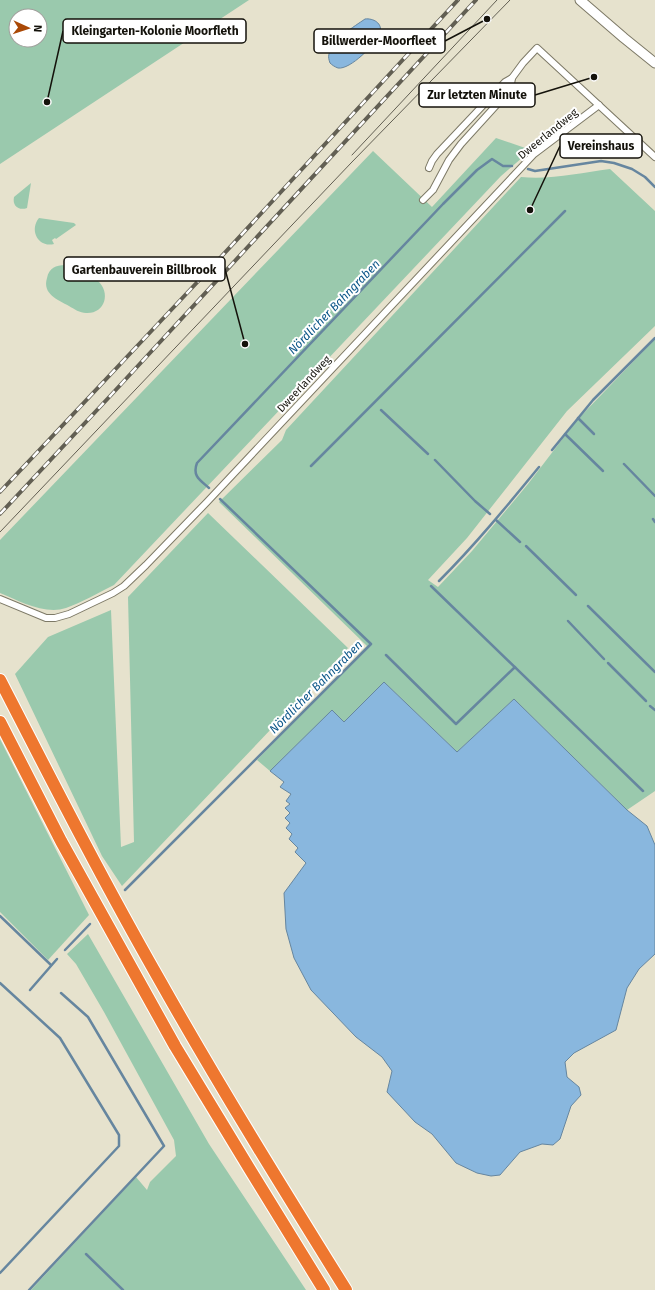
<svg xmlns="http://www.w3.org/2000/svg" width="655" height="1290" font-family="'Fira Sans',sans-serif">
  <rect width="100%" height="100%" fill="#e6e2cd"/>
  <!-- green -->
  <g fill="#9ac9ad" fill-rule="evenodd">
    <path d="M0 0H249L0 164ZM16 16H40V40H16Z"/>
    <path d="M496 138 531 150 501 176 114 585C100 592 81 603 66 608 45 615 19 601 0 593V540L373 151 432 207Z"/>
    <path d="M610 169 655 211V326L567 411 467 538 428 580 438 587 472 551 528 484 577 420 655 339V791L627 810 514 699 457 752 384 682 344 723 332 711 270 771 257 760 367 646 219 502 282 440 286 430 521 177C550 180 580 173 610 169Z"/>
    <path d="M31 183 27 208C19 211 12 206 14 197Z"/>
    <path d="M39 218 74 223 76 225 56 239 55 238 52 240 54 244C38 248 29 230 39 218Z"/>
    <path d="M65 265 74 267 98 281C111 293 105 314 86 313 80 313 74 309 69 306 58 300 42 294 47 278 49 268 56 265 65 265Z"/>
    <polygon points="208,513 348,648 122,886 102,856 15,674 48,637 111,610 121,847 134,842 128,597"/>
    <polygon points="0,739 89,915 48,960 0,912"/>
    <polygon points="88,934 209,1144 306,1290 31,1290 136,1177 147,1190 150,1182 176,1156 174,1140 104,1012 76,964 67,954"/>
  </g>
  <!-- water -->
  <g fill="#89b7de" stroke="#66869f">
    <path d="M365 19C373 18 383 23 380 33 376 44 350 70 338 68 335 67 332 65 330 63 329 60 328 57 329 54 330 41 355 26 365 19Z"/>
    <polygon points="384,682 457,752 514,699 627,810 647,826 655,845 655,954 639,969 627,988 616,1030 574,1053 565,1062 567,1077 579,1087 581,1095 571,1106 560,1139 553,1145 542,1144 520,1152 500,1175 491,1176 477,1173 456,1163 432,1134 415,1122 387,1092 392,1071 382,1057 356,1037 311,990 294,958 286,929 284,893 306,863 295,852 298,848 289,839 292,834 286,828 290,823 285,818 290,813 285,808 290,804 286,801 291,794 280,787 284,782 270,771 332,710 344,722"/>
  </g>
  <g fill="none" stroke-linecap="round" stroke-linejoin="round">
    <!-- stream -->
    <g stroke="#66869f" stroke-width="2.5">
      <polyline points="528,169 535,171 601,161 614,163 632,169 645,177 655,187"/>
      <polyline points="381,410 428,454"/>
      <polyline points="578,418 594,434"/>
      <polyline points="565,434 603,471"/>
      <polyline points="552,450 593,400 655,338"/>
      <polyline points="435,460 475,501 490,514"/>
      <polyline points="624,464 655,496"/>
      <polyline points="311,466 565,211"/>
      <path d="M209 488C200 480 192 476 197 463L443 204 477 170 492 159 503 166H512"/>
      <polyline points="653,519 655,522"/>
      <polyline points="496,520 520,542"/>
      <polyline points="526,546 576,595"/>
      <path d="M439 581C475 545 507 506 539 467"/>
      <polyline points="431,586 643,791"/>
      <polyline points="588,606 655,672"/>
      <polyline points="568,621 604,659"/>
      <polyline points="386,655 456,724 515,667"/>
      <polyline points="608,663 646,701"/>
      <polyline points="650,706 655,710"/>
      <polyline points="125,890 371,644 220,499"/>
      <polyline points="0,916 51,965"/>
      <polyline points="65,950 90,924"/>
      <polyline points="0,983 60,1038 119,1135 119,1146 0,1273"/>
      <polyline points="30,990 57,959"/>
      <polyline points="86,1254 123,1290"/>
      <polyline points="29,1290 164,1146 88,1017 61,993"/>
    </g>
    <defs>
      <g id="minor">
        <polyline points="429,168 432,161 437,154 505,82 512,78"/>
        <polyline points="423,200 433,190 449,160 461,144 510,90 512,78 523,63 537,48 655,157"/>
        <polyline points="0,599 46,618 55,618 69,614 113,593 124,586 146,565 207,502 534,154 599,105"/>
      </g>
      <polyline id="secondary" points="580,0 624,38 655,63"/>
      <g id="motorway">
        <path d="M0 680C52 781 103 881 159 979 218 1084 282 1187 346 1290"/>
        <polyline points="0,722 61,841 175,1046 249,1168 324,1290"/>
      </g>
    </defs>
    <!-- minor casing -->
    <use href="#minor" stroke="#7d7966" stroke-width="8"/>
    <!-- secondary casing -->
    <use href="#secondary" stroke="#7d7966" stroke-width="11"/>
    <!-- motorway casing -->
    <use href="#motorway" stroke="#fff" stroke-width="14"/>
    <!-- minor -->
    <use href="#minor" stroke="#fff" stroke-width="6"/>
    <!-- secondary -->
    <use href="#secondary" stroke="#fff" stroke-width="9"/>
    <!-- motorway -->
    <use href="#motorway" stroke="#ee772f" stroke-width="12"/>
    <!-- tram -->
    <g stroke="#625f53" stroke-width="1">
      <polyline points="352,155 497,0"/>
      <polyline points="0,532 351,163 510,0"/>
    </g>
    <defs>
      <g id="rail">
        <polyline points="0,492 220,258 458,0"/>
        <polyline points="0,514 112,394 476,0"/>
      </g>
    </defs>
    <!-- rail casing -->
    <use href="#rail" stroke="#625f53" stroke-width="4"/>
    <!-- rail -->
    <use href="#rail" stroke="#fff" stroke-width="2.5" stroke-dasharray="8" stroke-linecap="butt"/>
  </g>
  <g text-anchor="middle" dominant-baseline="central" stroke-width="4" stroke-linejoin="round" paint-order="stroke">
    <!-- street labels -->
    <g font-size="11" fill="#14120b" stroke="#fff">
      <text transform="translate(548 134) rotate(-39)">Dweerlandweg</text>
      <text transform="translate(304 384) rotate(-47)">Dweerlandweg</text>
    </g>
    <!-- water labels -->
    <g font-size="12" font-style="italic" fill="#0b5688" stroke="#fff">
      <text transform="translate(334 307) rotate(-46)">Nördlicher Bahngraben</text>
      <text transform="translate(316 687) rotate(-45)">Nördlicher Bahngraben</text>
    </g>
  </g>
  <!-- callouts -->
  <path fill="none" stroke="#14120b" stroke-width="1.5" d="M47 102L63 31M487 19L445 41M594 77L535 95M530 210L560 146M245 344L225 269"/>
  <g fill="#14120b" stroke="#fff" stroke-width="1.5">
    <circle cx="47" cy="102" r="4"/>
    <circle cx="487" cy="19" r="4"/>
    <circle cx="594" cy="77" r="4"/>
    <circle cx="530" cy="210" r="4"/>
    <circle cx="245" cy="344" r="4"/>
  </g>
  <g fill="#fff" stroke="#14120b" stroke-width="1.5">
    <rect x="63" y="19" width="183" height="24" rx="4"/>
    <rect x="314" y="29" width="131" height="24" rx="4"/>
    <rect x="419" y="83" width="116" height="24" rx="4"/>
    <rect x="560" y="134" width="82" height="24" rx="4"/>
    <rect x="64" y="257" width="161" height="24" rx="4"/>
  </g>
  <g font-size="12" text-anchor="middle" font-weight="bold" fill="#14120b">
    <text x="155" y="35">Kleingarten-Kolonie Moorfleth</text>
    <text x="379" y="45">Billwerder-Moorfleet</text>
    <text x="477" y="99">Zur letzten Minute</text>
    <text x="601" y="150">Vereinshaus</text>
    <text x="144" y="274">Gartenbauverein Billbrook</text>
  </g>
  <!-- north arrow -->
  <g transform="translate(28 28) rotate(93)"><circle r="19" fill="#ffffff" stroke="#a1a09d"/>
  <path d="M0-3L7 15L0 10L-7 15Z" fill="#aa4906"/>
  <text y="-6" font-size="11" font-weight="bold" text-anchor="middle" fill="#14120b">N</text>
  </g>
</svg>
